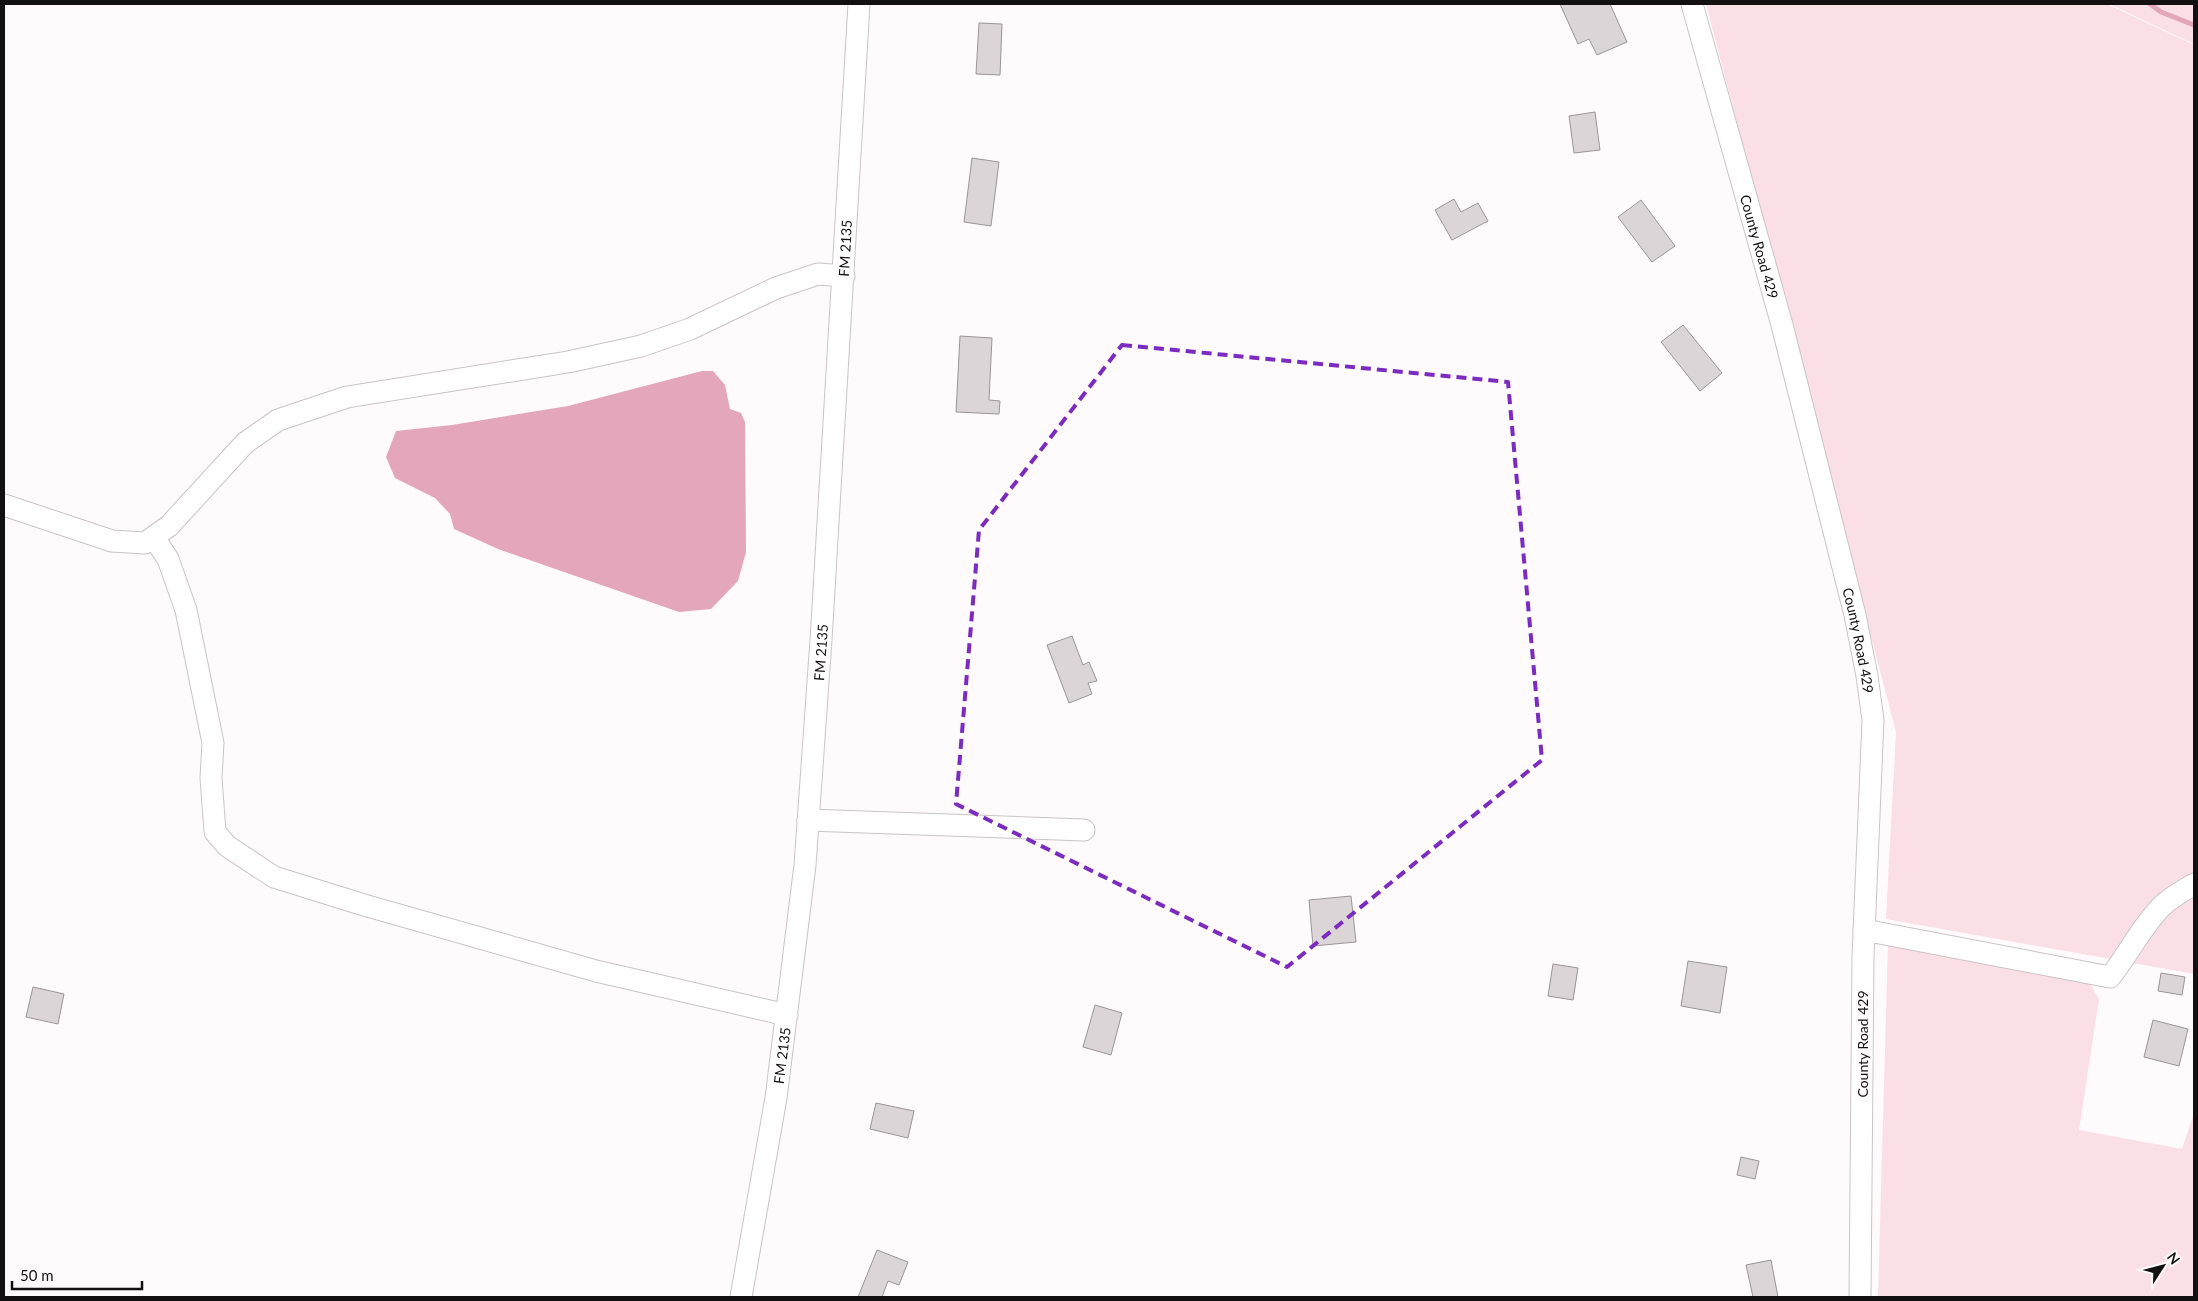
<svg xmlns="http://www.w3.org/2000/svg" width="2198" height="1301" font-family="Lato,sans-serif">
  <rect width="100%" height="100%" fill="#fffafb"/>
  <!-- green -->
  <g fill="#fadfe7">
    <polygon points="1706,4 2107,4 2194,45 2194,974 1886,919 1896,732"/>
    <polygon points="2109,4 2194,4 2194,44"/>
    <polygon points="1888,944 2086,977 2099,999 2079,1130 2182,1149 2194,1113 2194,1297 1878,1297"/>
  </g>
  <!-- water -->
  <polygon fill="#e4a6ba" points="702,371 713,371 725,385 730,409 741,413 745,422 746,552 738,581 711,609 679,612 498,549 454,529 450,514 435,498 395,478 386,457 396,431 452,425 568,406"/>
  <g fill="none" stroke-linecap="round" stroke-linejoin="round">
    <!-- stream -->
    <polyline stroke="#e4a6ba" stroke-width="5" points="2150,4 2161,12 2194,25"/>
  </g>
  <!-- building -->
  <g fill="#dbd5d7" stroke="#9b9597">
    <polygon points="1560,4 1610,4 1627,42 1597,55 1589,39 1578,44"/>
    <polygon points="979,23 1002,24 1000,75 976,74"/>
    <polygon points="1595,112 1600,150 1574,153 1569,116"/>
    <polygon points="972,158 999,162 991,226 964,222"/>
    <polygon points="1454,199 1461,212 1478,203 1488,221 1452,240 1435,210"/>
    <polygon points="1641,200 1675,246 1652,262 1618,217"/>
    <polygon points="1683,325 1722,373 1700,391 1661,342"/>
    <polygon points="960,336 992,338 989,400 1000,401 999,414 956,412"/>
    <polygon points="1072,636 1083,665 1089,662 1097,681 1088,683 1092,694 1069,703 1047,645"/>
    <polygon points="1351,896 1356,942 1313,946 1309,900"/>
    <polygon points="1688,961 1727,967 1720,1013 1681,1006"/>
    <polygon points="1553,964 1578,968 1573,1000 1548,996"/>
    <polygon points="2161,973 2185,977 2182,995 2158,991"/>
    <polygon points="33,987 64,994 58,1024 26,1017"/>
    <polygon points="1095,1005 1122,1013 1111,1055 1083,1047"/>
    <polygon points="2153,1020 2188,1029 2179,1066 2144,1057"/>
    <polygon points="876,1103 914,1111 908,1138 870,1129"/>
    <polygon points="1741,1157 1759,1161 1755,1179 1737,1175"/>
    <polygon points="877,1250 908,1262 899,1285 888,1281 882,1297 858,1297"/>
    <polygon points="1771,1260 1778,1297 1753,1297 1746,1265"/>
  </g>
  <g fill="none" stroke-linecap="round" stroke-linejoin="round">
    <defs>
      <g id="minor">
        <path id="s1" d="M1692 4 1782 325 1855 615 1867 676 1873 720 1863 957 1860 1297"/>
        <polyline points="4,505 112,541 145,543 169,526 245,443 278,420 347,397 568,362 641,346 690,329 776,288 818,274 844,276"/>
        <polyline points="154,538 168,559 186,610 213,743 211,778 215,832 227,846 274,877 364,905 596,971 787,1015"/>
        <polyline points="808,820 1084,830"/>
        <path d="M1864 930 2110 977C2128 955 2141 927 2162 906 2171 897 2183 891 2194 884"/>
        <path id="s2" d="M741 1297 776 1098 805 865 821 640 859 4"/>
      </g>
    </defs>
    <!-- minor casing -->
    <use href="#minor" stroke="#cac4c6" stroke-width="23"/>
    <!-- minor -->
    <use href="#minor" stroke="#fff" stroke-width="21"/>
  </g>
  <!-- marked area -->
  <path fill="none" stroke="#7b2cbf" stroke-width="4" stroke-dasharray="10 6" stroke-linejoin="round" d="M1122 345 1508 382 1542 760 1287 967 956 804 979 530Z"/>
  <g text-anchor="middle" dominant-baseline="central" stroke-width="5" stroke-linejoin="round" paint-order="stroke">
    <!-- street labels -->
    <g font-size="14" fill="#121010" stroke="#fffafb">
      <text stroke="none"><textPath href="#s2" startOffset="1055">FM 2135</textPath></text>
      <text stroke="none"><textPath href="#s1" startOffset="252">County Road 429</textPath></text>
      <text stroke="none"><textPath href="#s1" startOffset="658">County Road 429</textPath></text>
      <text stroke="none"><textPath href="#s2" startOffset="650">FM 2135</textPath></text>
      <text transform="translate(1862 1044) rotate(-90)">County Road 429</text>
      <text stroke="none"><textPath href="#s2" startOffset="245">FM 2135</textPath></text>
    </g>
  </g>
  <!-- border -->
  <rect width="2198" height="1301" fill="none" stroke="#121010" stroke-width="10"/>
  <!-- north arrow -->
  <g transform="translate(2163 1266) rotate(54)" stroke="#fffafb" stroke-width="4" paint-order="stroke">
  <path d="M0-4L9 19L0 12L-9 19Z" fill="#121010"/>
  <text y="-8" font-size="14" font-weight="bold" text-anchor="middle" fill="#121010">N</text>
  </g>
  <!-- scale -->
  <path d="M12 1281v8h130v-8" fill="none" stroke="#121010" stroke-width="2.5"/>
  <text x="20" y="1281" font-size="15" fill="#121010" stroke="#fffafb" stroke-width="4" paint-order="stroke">50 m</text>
</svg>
